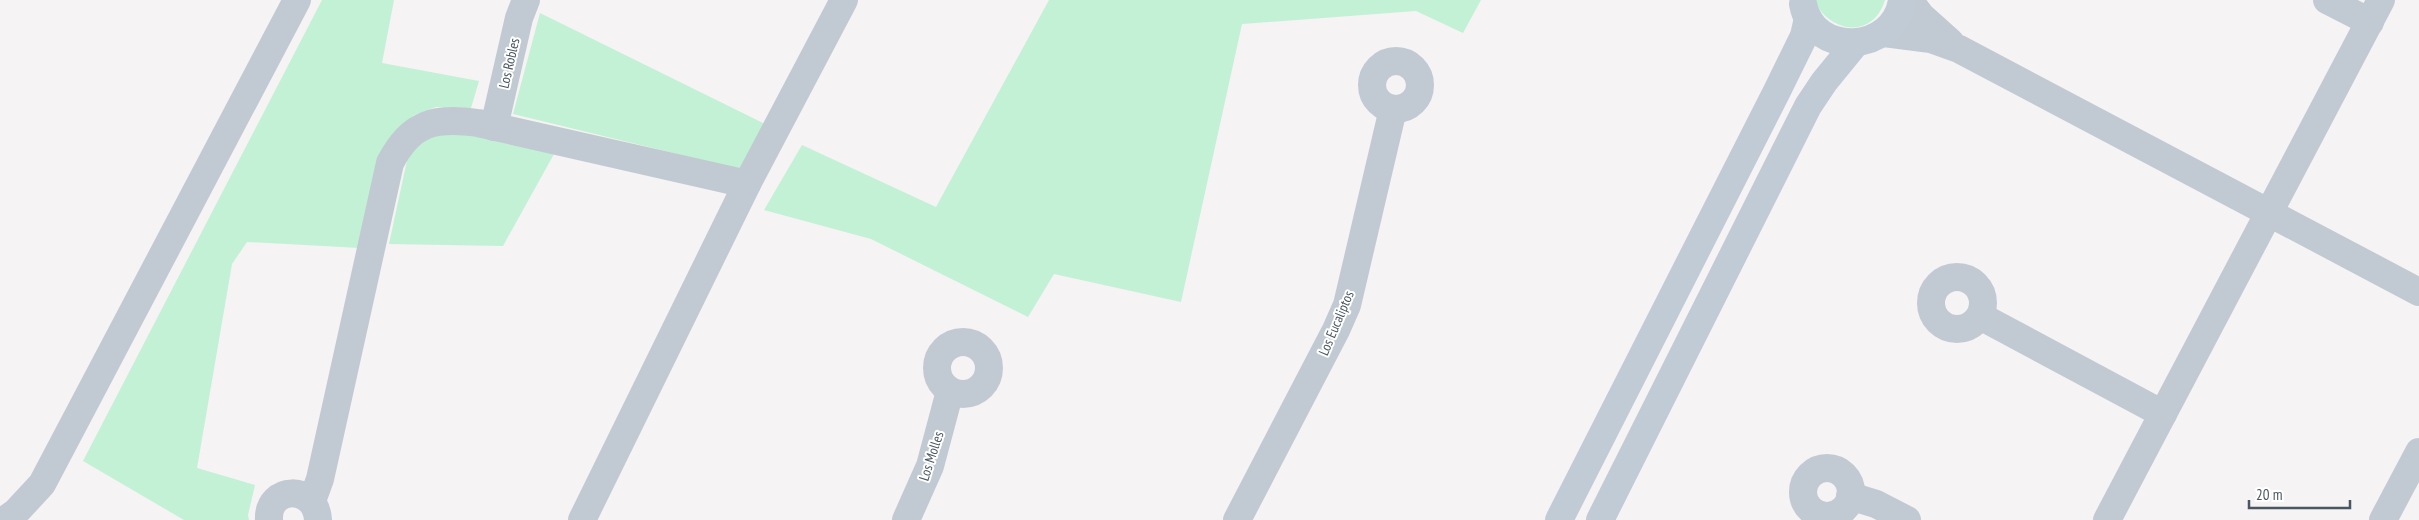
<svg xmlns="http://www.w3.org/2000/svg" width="2419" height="520" font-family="'PT Sans Narrow',sans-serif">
  <rect width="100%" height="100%" fill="#f5f3f3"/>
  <!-- green -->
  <g fill="#c3f1d5">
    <polygon points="322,0 394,0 382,63 479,81 471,108 436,107 414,115 394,133 360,248 247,242 232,264 197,468 255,485 248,515 249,520 184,520 83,461"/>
    <polygon points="1049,0 1481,0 1463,33 1416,11 1242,24 1181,302 1054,274 1028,317 871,239 764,210 802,145 936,207"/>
    <path d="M1814 0H1885C1873 39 1830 34 1814 0Z"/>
    <polygon points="540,13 769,126 743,170 513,114"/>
    <polygon points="455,127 554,154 503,246 389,244 409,151 435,135"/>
  </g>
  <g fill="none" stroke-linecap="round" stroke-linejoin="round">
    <!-- street -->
    <g stroke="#c1cad2" stroke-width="28">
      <polyline points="1909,0 1921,16 1950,42"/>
      <polyline points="2327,0 2370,22"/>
      <polyline points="1884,33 1931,39 1959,49 2419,292"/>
      <circle cx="1396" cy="85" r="24"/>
      <polyline points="494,127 519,18 526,0"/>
      <circle cx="1957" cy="303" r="26"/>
      <polyline points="1980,316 2163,414"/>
      <circle cx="963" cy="368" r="26"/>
      <circle cx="1827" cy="492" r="24"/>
      <polyline points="1850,496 1876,504 1907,520"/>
      <path d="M312 501 320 479 390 163C411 122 435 117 478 123L747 184"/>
      <polyline points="5,520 16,512 42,484 297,0"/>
      <path d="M269 520C267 485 316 484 318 520"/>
      <polyline points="582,520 747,184 844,0"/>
      <polyline points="906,520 930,466 950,391"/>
      <polyline points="1237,520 1336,330 1347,305 1393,109"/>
      <polyline points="2107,520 2381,0"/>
      <polyline points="2383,520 2419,452"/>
    </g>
    <!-- secondary -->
    <g stroke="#c1cbd6" stroke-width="28">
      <path d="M1803 4C1813 58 1895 53 1902 0"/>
      <polyline points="1559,520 1777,91 1804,36 1808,18"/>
      <polyline points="1600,520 1808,106 1824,82 1855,44"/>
    </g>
  </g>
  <g text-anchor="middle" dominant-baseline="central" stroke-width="4" stroke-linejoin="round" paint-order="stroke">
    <!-- street labels -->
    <g font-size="14" fill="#4a5661" stroke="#fff">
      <text transform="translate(509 63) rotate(-77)">Los Robles</text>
      <text transform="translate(1336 323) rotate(-67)">Los Eucaliptos</text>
      <text transform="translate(931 456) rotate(-72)">Los Molles</text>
    </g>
  </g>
  <!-- scale -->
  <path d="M2249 500v8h101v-8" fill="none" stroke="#4a5661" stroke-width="2.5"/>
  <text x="2256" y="500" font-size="15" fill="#4a5661" stroke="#ffffff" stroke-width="4" paint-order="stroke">20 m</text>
</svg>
